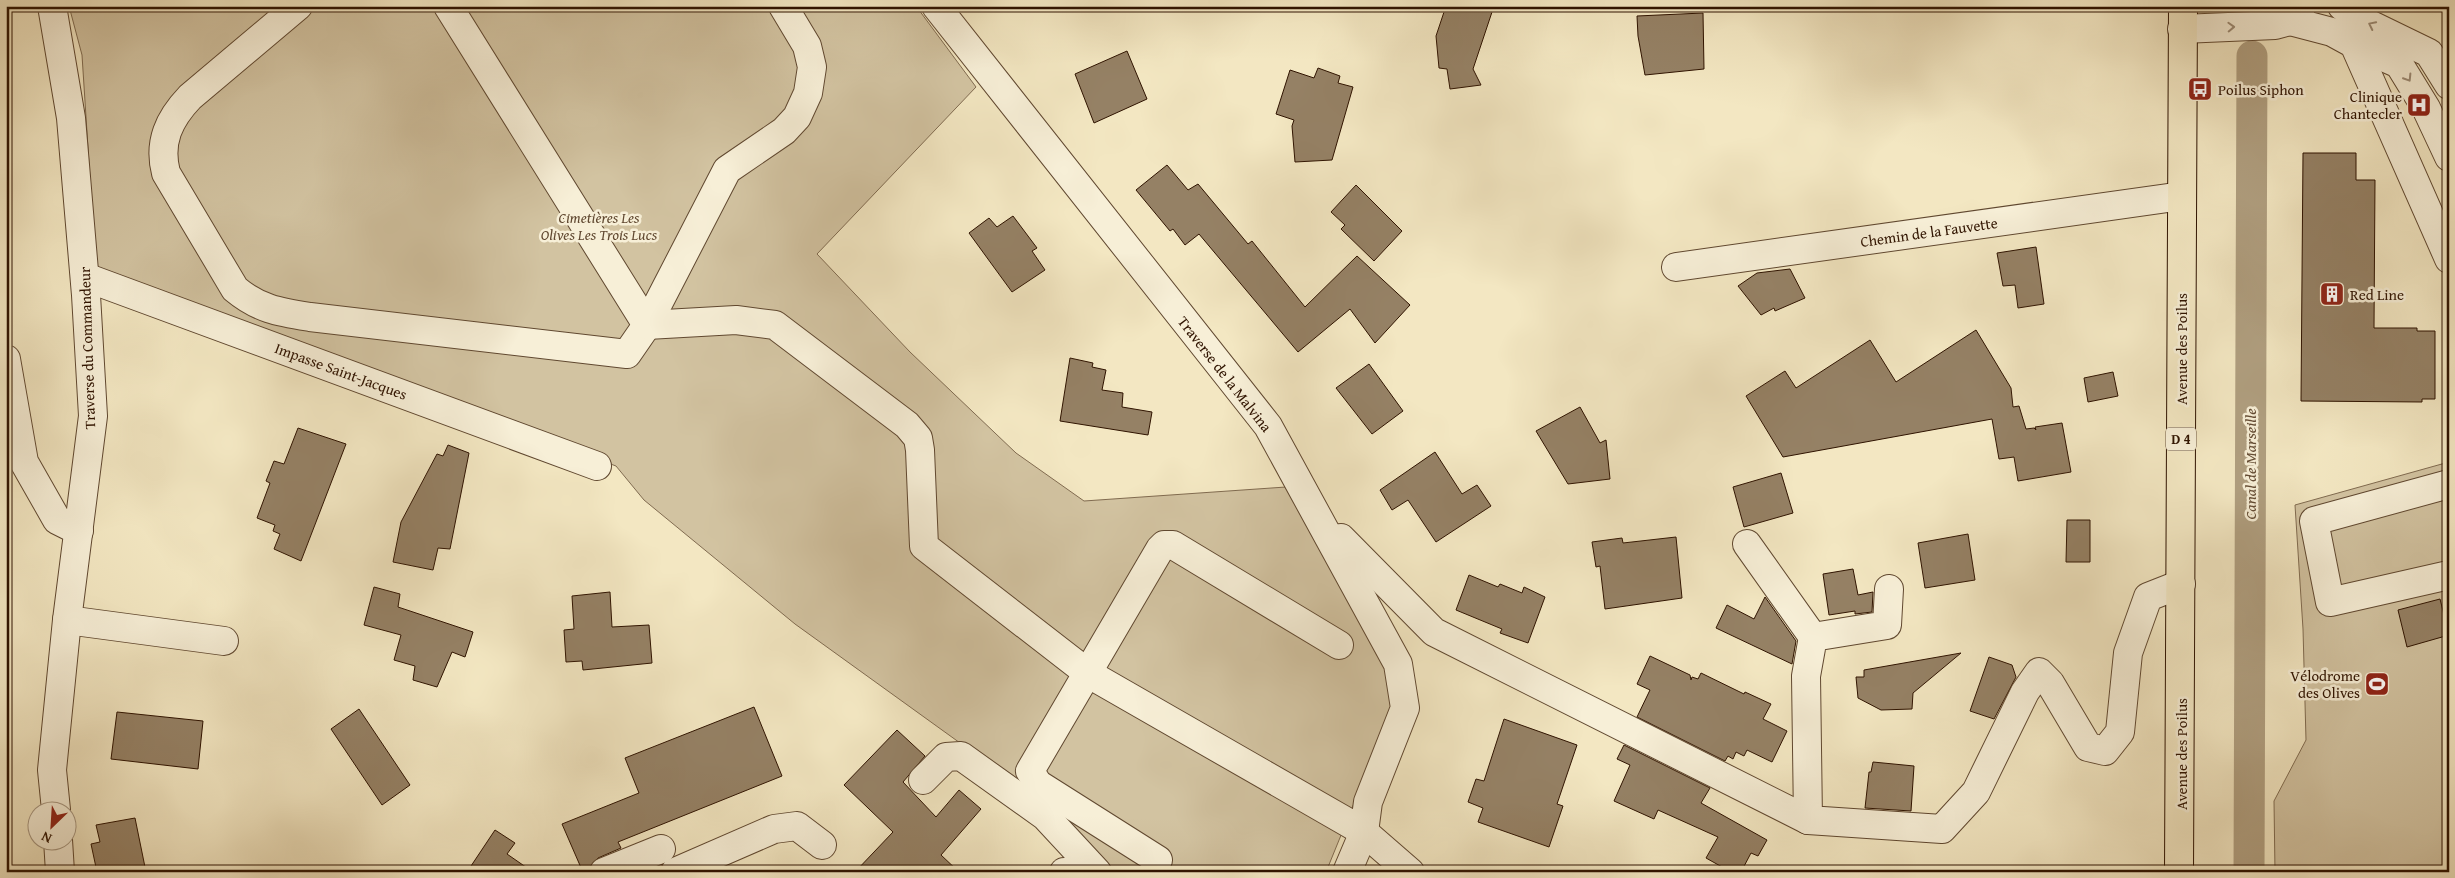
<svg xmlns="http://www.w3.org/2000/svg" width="2455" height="878" font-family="'Gentium Book Plus',serif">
  <rect width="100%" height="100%" fill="#f3e7c2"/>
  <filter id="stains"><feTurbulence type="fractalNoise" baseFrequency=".004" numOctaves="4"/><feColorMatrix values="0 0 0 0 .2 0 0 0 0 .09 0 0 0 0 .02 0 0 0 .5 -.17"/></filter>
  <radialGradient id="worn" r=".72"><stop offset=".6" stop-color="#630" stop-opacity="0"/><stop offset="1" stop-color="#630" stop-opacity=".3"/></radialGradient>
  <!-- green -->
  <g fill="#d2c3a1" stroke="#806b50">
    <polygon points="69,6 916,6 976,87 817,254 910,352 1016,453 1084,501 1286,487 1390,662 1392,710 1326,872 1109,872 1053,810 795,624 644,500 616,466 96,272 82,55"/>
    <polygon points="2449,462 2449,872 2275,872 2274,801 2306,740 2303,629 2295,505"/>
  </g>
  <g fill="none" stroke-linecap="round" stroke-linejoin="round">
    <!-- canal -->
    <polyline stroke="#b09f80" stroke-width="31" points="2249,872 2252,56"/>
  </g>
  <!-- building -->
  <g fill="#958165" stroke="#2f1300">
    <polygon points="1446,6 1494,6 1473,69 1481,85 1450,89 1447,69 1439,68 1436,36"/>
    <polygon points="1703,13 1704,69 1645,75 1638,36 1637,16"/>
    <polygon points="1127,51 1147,99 1094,123 1075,74"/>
    <polygon points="1318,68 1340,76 1338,83 1353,87 1332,160 1295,162 1292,126 1294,120 1276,114 1290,70 1314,78"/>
    <polygon points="2303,153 2356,153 2356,180 2375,180 2374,328 2417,328 2417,331 2435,331 2435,399 2422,399 2422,402 2301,401"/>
    <polygon points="1167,165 1188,190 1198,184 1248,244 1252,241 1305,307 1357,256 1410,305 1375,343 1350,309 1298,352 1199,234 1185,245 1173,229 1170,231 1136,190"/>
    <polygon points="1356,185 1402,231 1374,261 1341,229 1345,225 1331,212"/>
    <polygon points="1013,216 1037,248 1032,251 1045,270 1012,292 969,233 989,218 997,227"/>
    <polygon points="2036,247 2044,304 2018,308 2015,285 2003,286 1997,253"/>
    <polygon points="1790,269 1805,298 1775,311 1774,308 1761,315 1738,286 1757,273"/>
    <polygon points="1976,330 2011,388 2013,407 2019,406 2026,429 2034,428 2036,430 2035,427 2062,423 2071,472 2018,481 2014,457 1999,459 1992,419 1783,457 1746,396 1785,371 1796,388 1870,340 1896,382"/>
    <polygon points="1070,358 1093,363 1092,367 1106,370 1102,390 1123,393 1122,407 1152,412 1148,435 1060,421"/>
    <polygon points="1369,364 1403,411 1372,434 1336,388"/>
    <polygon points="2113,372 2118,396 2088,402 2084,378"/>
    <polygon points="1580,407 1600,443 1606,440 1610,479 1568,484 1536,431"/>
    <polygon points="298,428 346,444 301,561 274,549 280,534 273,531 275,525 257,518 270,483 266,481 274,461 284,464"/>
    <polygon points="448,445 469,453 450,549 438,548 433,570 393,562 401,522 437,454 443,456"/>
    <polygon points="1435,452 1462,494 1477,485 1491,506 1436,542 1408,500 1392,510 1380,490"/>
    <polygon points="1781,473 1793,513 1744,527 1733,487"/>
    <polygon points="2067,520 2090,520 2090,562 2066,562"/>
    <polygon points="1968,534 1975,580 1925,588 1918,543"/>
    <polygon points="1676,537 1682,598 1605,609 1600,566 1596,567 1592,542 1622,538 1623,543"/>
    <polygon points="1853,569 1858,595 1873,592 1872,612 1855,614 1855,611 1829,615 1823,574"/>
    <polygon points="1469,575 1498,587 1500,584 1522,593 1524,587 1545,597 1528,643 1500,633 1502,629 1456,610"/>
    <polygon points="374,587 400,594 398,607 473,632 465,657 452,652 437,687 413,680 415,666 394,660 401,635 364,625"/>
    <polygon points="610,592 612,627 649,625 652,663 583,670 582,661 566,662 564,630 574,629 572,596"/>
    <polygon points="1765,597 1796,641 1792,664 1716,628 1727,605 1754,619"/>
    <polygon points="2440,599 2449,635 2407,647 2398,610"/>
    <polygon points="1961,653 1913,693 1912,709 1881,710 1858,698 1856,677 1864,677 1864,670"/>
    <polygon points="1650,656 1690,675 1691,680 1692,677 1698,679 1701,673 1744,694 1745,692 1771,704 1763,719 1787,731 1772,762 1747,750 1744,756 1736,752 1733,759 1728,756 1725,761 1637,717 1650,690 1637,684"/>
    <polygon points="1989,657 2012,665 2016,677 1994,719 1970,711"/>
    <polygon points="754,707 782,776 618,842 621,848 598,858 590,867 582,870 562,824 639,793 625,758"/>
    <polygon points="359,709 410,785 382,805 331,729"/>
    <polygon points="117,712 203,721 198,769 111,759"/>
    <polygon points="1504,719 1577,745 1557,804 1563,806 1549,847 1478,822 1483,808 1468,802 1476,779 1484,781"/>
    <polygon points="897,730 925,756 903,782 936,817 959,790 981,809 941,855 959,872 855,872 893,832 844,785"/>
    <polygon points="1624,745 1710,788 1701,803 1767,840 1758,856 1751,853 1741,872 1731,872 1706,858 1718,837 1658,810 1654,819 1614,801 1630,765 1617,759"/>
    <polygon points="1873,762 1914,766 1911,811 1865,808 1869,772 1871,772"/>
    <polygon points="135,818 146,872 97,872 91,844 100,842 96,825"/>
    <polygon points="495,830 515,843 507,854 533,872 467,872"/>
  </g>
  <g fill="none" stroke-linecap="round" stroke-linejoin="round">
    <defs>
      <g id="minor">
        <polyline points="52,6 71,118 86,295 93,416 67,620 52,770 56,810"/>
        <path d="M298 6 190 97C169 119 158 142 166 173L235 289C259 309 279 312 310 317L627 354 647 325 727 170 784 131 797 117 808 93 812 67 807 46 783 6"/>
        <polyline points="448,6 647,325"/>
        <polyline points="936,6 1268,426 1398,664 1405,708 1368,802 1364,832 1347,872"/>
        <polyline points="2342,6 2357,18 2429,53 2449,85"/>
        <polyline points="2290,21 2332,32 2354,44 2449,259"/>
        <polyline points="2182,29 2275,25 2290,21 2301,7"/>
        <polyline points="2354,44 2399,64 2426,108 2449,157"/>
        <polyline points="1676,267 2182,196"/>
        <polyline points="85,277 597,466"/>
        <polyline points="647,325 736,320 775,325 907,425 918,438 920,450 924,546 1089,674 1347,822 1364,832 1410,872"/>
        <polyline points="6,359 24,462 57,520 79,531"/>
        <polyline points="2449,484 2314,521 2330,602 2449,575"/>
        <polyline points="1341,538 1434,632 1808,820"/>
        <polyline points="1747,544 1813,637"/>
        <polyline points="1889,589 1887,625 1813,637 1806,676 1808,820 1942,829 1976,792 2025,692 2039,672 2050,683 2088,747 2105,751 2120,732 2128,653 2148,597 2181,584"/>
        <polyline points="67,620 224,641"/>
        <polyline points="923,780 946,757 961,756 1045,816 1097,872"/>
        <polyline points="58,840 60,872"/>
        <polyline points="1158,860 1038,784 1030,771 1160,549 1164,545 1173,545 1339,645"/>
        <polyline points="604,872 661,849"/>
        <polyline points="675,872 774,829 797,826 822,845"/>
        <polyline points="1064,872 1078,872"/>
      </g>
      <polyline id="major" points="2179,872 2183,6"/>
    </defs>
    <!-- minor casing -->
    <use href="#minor" stroke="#604830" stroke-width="30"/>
    <!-- major casing -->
    <use href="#major" stroke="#2f1300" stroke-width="30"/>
    <!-- minor -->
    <use href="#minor" stroke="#f7efd7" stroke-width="28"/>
    <!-- major -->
    <use href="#major" stroke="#f3e7c2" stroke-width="28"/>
  </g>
  <!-- one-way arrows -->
  <defs><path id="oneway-chevron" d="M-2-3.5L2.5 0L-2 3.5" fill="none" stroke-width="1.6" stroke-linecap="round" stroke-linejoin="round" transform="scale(1.25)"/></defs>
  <g stroke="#9d8c76">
    <use href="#oneway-chevron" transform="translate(2372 25) rotate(-154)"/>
    <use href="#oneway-chevron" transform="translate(2231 27) rotate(-2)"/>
    <use href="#oneway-chevron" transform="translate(2408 78) rotate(58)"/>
  </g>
  <!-- icons -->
  <defs>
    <symbol id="bus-square" viewBox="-11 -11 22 22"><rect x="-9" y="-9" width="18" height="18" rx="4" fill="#8f2418" stroke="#f7efd7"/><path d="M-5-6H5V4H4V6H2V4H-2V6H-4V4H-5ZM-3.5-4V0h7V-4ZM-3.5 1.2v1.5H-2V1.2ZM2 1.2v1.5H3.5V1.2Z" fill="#fff"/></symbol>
    <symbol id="hospital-square" viewBox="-11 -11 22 22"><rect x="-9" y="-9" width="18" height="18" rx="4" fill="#8f2418" stroke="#f7efd7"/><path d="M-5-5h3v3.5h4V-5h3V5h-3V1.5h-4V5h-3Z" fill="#fff"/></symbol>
    <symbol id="building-square" viewBox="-11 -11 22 22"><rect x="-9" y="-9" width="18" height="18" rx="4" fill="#8f2418" stroke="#f7efd7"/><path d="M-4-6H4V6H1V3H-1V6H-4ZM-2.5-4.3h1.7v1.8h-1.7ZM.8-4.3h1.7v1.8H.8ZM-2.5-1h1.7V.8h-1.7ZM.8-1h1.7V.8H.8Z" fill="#fff"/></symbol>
    <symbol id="stadium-square" viewBox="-11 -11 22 22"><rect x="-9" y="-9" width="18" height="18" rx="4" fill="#8f2418" stroke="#f7efd7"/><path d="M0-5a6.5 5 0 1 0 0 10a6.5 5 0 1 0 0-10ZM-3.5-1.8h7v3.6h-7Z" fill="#fff"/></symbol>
  </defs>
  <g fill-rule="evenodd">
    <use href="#bus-square" x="2186" y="75" width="28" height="28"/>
    <use href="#hospital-square" x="2405" y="91" width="28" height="28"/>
    <use href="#building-square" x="2318" y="280" width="28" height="28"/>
    <use href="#stadium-square" x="2363" y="670" width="28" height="28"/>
  </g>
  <g text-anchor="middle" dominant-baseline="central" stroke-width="5" stroke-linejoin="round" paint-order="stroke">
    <!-- shield labels -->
    <rect fill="#f7efd7" stroke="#6b5540" stroke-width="1" x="2166" y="427.5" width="30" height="23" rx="4"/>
    <g font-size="14" font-weight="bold" fill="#2f1300">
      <text x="2181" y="439">D 4</text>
    </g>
    <!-- poi labels -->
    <g font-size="15" fill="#2f1300" stroke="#f7efd7" text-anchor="start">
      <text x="2218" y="89">Poilus Siphon</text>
      <text x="2402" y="96" text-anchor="end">Clinique<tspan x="2402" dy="17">Chantecler</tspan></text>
      <text x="2350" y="294">Red Line</text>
      <text x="2360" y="675" text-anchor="end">Vélodrome<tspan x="2360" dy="17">des Olives</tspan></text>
    </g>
    <!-- park labels -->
    <g font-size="15" font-style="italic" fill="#604830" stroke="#f7efd7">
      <text x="599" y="217">Cimetières Les<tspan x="599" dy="17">Olives Les Trois Lucs</tspan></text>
    </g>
    <!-- street labels -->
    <g font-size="15" fill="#2f1300" stroke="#f7efd7">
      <text transform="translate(1929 232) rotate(-8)">Chemin de la Fauvette</text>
      <text transform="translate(87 348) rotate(-92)">Traverse du Commandeur</text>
      <text transform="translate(2181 349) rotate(-90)">Avenue des Poilus</text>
      <text transform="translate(341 371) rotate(20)">Impasse Saint-Jacques</text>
      <text transform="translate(1225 374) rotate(52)">Traverse de la Malvina</text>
      <text transform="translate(2181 754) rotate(-90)">Avenue des Poilus</text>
    </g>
    <!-- water labels -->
    <g font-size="16" font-style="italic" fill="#634b33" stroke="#f7efd7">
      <text transform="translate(2250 464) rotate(-90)">Canal de Marseille</text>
    </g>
  </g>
  <!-- margin -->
  <rect width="2455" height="878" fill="none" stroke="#f3e7c2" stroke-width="25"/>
  <rect x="8" y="8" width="2440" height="863" fill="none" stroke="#2f1300" stroke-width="2.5"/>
  <rect x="12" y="12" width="2430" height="853" fill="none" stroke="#2f1300"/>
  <!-- north arrow -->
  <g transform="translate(52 826) rotate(205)"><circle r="24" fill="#f7efd7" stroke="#a79781"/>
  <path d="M0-4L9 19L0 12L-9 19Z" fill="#8f2418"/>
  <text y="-8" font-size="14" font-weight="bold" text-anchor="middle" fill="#2f1300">N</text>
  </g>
  <rect width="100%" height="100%" filter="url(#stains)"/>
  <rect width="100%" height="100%" fill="url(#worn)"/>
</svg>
